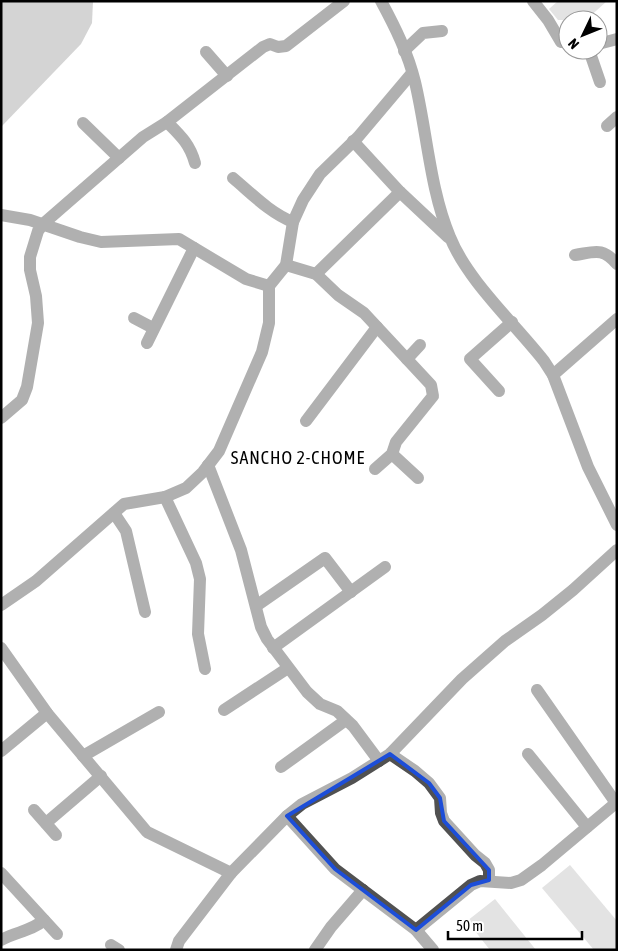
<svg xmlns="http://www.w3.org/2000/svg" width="618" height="951" font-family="'Asap Condensed',sans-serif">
  <rect width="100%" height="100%" fill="#fff"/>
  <!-- water -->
  <polygon fill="#9f9f9f" points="1,1 93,1 92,23 81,44 1,127"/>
  <!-- building -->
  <g fill="#c0c0c0">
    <polygon points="558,1 607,1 586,20 558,20 549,9"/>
    <polygon points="570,865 617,921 617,950 594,950 542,888"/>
    <polygon points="495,899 536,950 490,950 467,921"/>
  </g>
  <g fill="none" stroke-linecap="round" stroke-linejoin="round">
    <!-- minor -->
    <g stroke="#515151" stroke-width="12">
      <path d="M381 1C395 27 408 53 415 82 427 132 430 190 450 237 467 280 515 324 544 361L553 375 588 467 617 525"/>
      <polyline points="533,1 548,20 561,42"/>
      <polyline points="598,44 617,39"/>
      <polyline points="574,50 575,50"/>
      <polyline points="589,50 600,82"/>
      <polyline points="404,51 423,33 442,31"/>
      <polyline points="206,52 227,76"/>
      <path d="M167 122C180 135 190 144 195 163"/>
      <polyline points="83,123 119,158"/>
      <polyline points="607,126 617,117"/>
      <polyline points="353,141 400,192 448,237"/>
      <path d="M233 178C252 194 270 213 293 222"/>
      <polyline points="1,215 30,220 80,237 101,242 179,239 246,279 269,286"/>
      <path d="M575 255C595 252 602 247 617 264"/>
      <polyline points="286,265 316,274 338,295 364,313 431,385 433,396 396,442 392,454 375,469"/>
      <polyline points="316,274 400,192"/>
      <polyline points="134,318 153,328"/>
      <polyline points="147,343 194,248"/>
      <polyline points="407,359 420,345"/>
      <polyline points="553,375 617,319"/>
      <polyline points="499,391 470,359 512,322"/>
      <polyline points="1,418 22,400 27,387 38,323 36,296 30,270 30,257 38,231 43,224 143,137 167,122 263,47 270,44 278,47 286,46 344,1"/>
      <polyline points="306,421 377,327"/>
      <polyline points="392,454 418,478"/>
      <polyline points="208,465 241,550 261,627 267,639 307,692 320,704 337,711 353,726 379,761"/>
      <polyline points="165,497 196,563 200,579 198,634 205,669"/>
      <polyline points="114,513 126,531 145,612"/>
      <polyline points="1,605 36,581 124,504 165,497 186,488 203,472 219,451 262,352 269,323 269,286 286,265 293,222 303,200 320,174 358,137 412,73"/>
      <polyline points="256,606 325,558 351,592"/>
      <polyline points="1,648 47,713 147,832 231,873"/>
      <polyline points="273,648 385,567"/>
      <polyline points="537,690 616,803"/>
      <polyline points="224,710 288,668"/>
      <polyline points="1,751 47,713"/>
      <polyline points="390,754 415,771 429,783 440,798 441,813 444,821 475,855 485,863 489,870 489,880"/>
      <polyline points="528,754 587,827"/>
      <polyline points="83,756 159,712"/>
      <polyline points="281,767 346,720"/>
      <polyline points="34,810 56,835"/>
      <polyline points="287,816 302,804 352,778 390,754 462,679 505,641 542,615 573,590 617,550"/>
      <polyline points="46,823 101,776"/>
      <polyline points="1,873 57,934"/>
      <polyline points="416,930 471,885 480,881 511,883 521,880 542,865 617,802"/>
      <path d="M1 940C15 932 32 931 44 920"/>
      <polyline points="111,945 119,950"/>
      <polyline points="176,950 179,941 231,873 287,816 335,869 416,930 433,950"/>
      <polyline points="315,950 331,927 363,890"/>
    </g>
  </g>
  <!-- marked area -->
  <path d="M0 0H618V951H0ZM390 754 429 783 440 798 444 821 489 870V880L471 885 416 930 335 869 287 816Z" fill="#fff" fill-opacity=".55" fill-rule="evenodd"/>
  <path fill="none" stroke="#1d4ed8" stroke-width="4" stroke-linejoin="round" d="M390 754 429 783 440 798 444 821 489 870V880L471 885 416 930 335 869 287 816Z"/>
  <g text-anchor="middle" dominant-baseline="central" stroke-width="4" stroke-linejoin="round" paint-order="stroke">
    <!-- neighbourhood labels -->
    <g font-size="18" letter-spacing="1" fill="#000" stroke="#fff">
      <text x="298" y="457">SANCHO 2-CHOME</text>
    </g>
  </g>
  <!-- border -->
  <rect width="618" height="951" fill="none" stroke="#000000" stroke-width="5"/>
  <!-- north arrow -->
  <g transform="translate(583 35) rotate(227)"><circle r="24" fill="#ffffff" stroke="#999999"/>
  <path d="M0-4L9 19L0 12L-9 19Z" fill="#000000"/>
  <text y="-8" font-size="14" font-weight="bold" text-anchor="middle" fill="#000000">N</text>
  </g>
  <!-- scale -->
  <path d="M448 931v8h134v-8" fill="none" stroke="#000000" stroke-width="2.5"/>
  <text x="456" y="931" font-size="15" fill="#000000" stroke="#ffffff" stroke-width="4" paint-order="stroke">50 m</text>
</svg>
